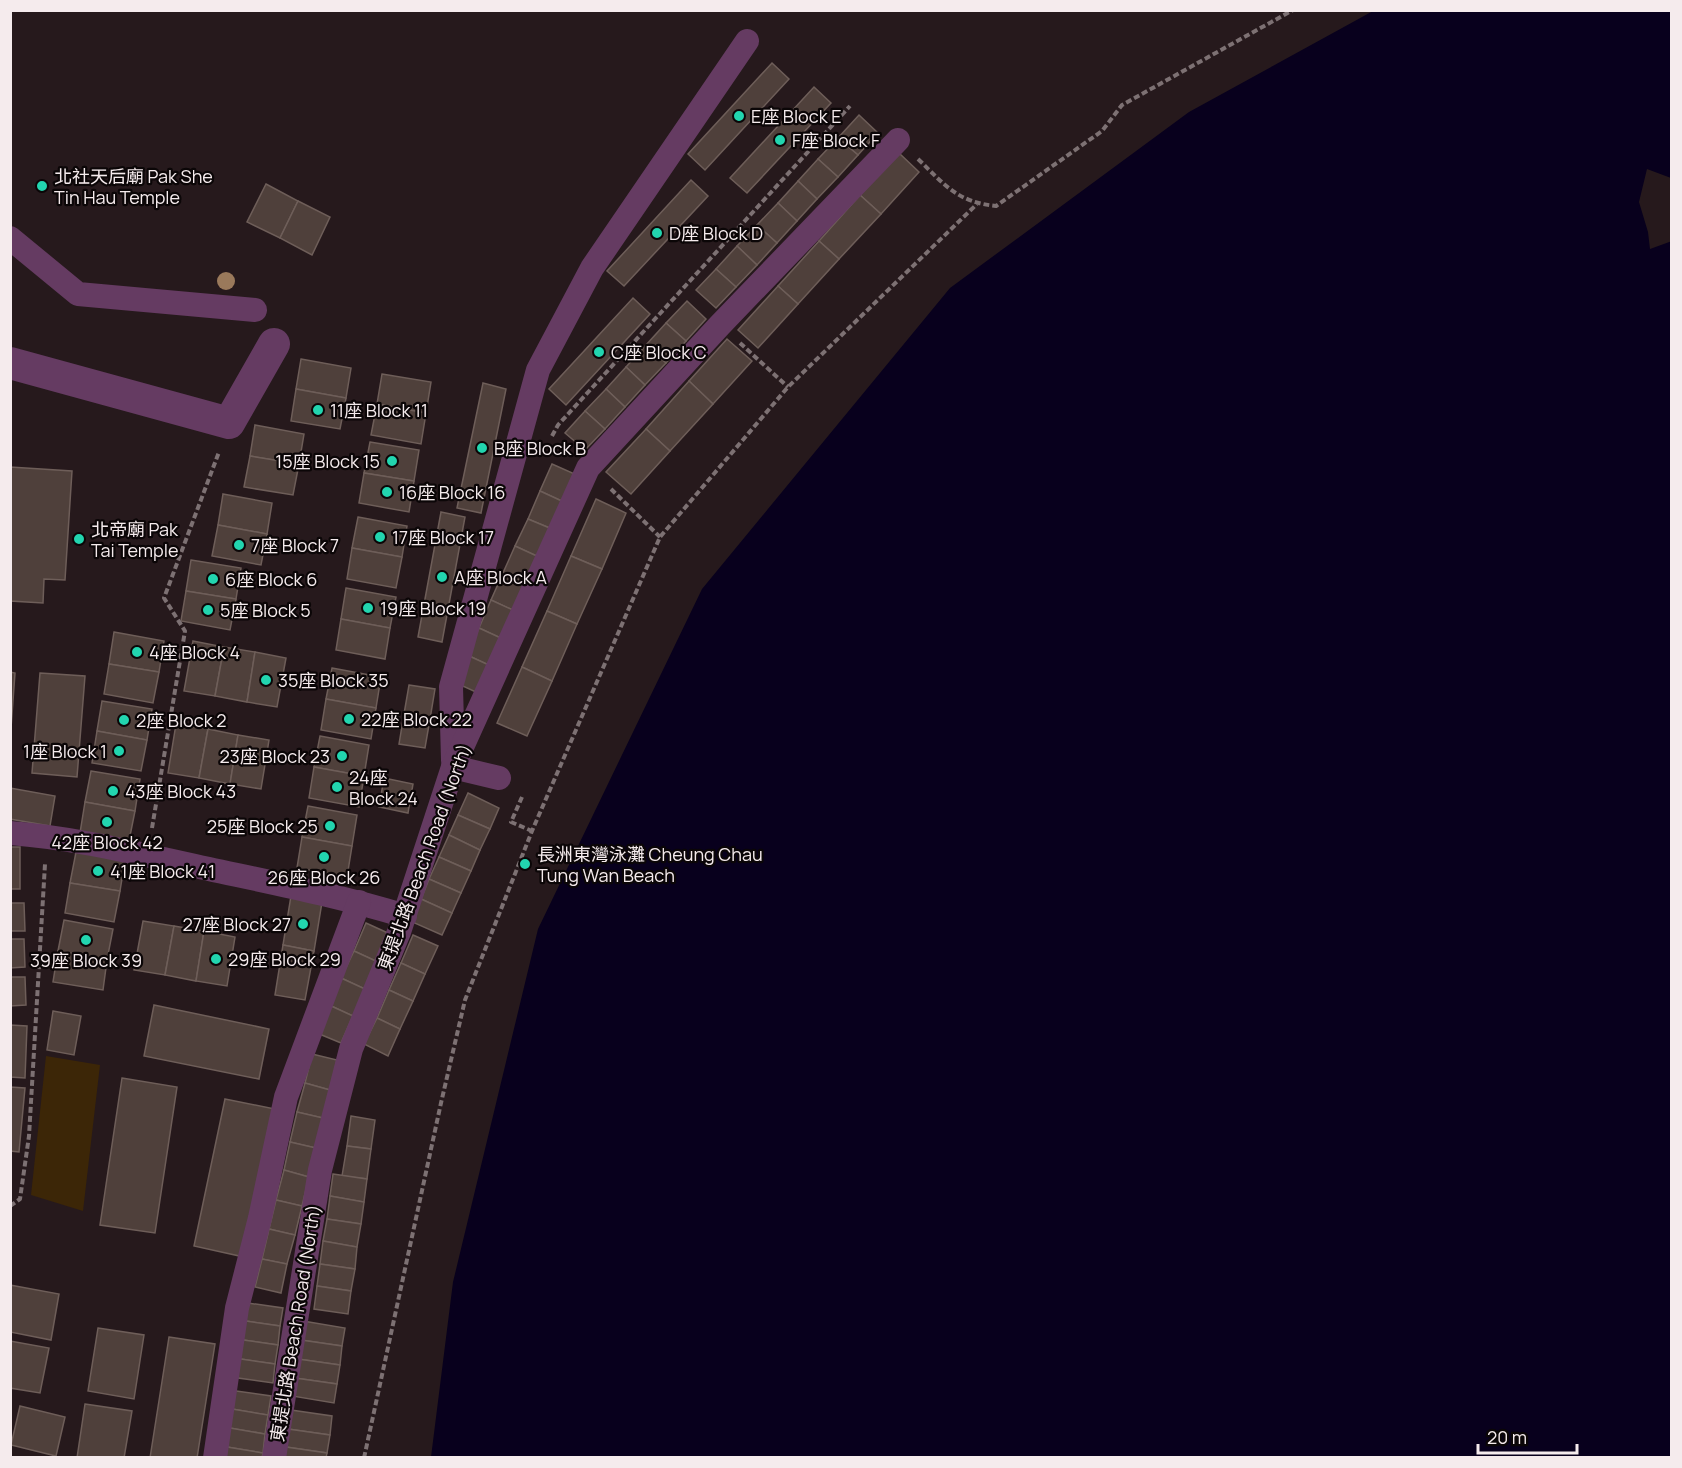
<svg xmlns="http://www.w3.org/2000/svg" width="1682" height="1468" font-family="Manrope,'Noto Sans TC',sans-serif">
  <rect width="100%" height="100%" fill="#26191c"/>
  <!-- green -->
  <polygon fill="#3c2607" points="46,1056 100,1065 83,1211 31,1195"/>
  <!-- water -->
  <polygon fill="#08001d" points="1373,11 1671,11 1671,178 1647,169 1639,202 1648,232 1650,249 1672,241 1671,1457 431,1457 453,1282 538,929 702,589 950,288 1189,112"/>
  <!-- building -->
  <g fill="#4f403b" stroke="#6e5e59" stroke-width="1.5">
    <polygon points="772,63 789,79 705,170 688,154"/>
    <polygon points="814,87 831,103 747,193 730,178"/>
    <polygon points="859,115 878,133 858,155 838,138"/>
    <polygon points="838,138 858,155 838,177 818,159"/>
    <polygon points="899,153 919,172 881,214 860,195"/>
    <polygon points="818,159 838,177 817,199 798,181"/>
    <polygon points="691,180 708,196 624,286 607,271"/>
    <polygon points="798,181 817,199 797,221 778,203"/>
    <polygon points="266,184 298,201 280,238 247,222"/>
    <polygon points="860,195 881,214 839,259 819,241"/>
    <polygon points="298,201 330,217 312,255 280,238"/>
    <polygon points="778,203 797,221 777,243 757,225"/>
    <polygon points="757,225 777,243 757,265 737,246"/>
    <polygon points="819,241 839,259 798,304 778,286"/>
    <polygon points="737,246 757,265 736,287 716,269"/>
    <polygon points="716,269 736,287 716,308 696,290"/>
    <polygon points="778,286 798,304 758,348 738,330"/>
    <polygon points="633,298 650,314 566,405 549,389"/>
    <polygon points="687,301 706,319 686,341 666,323"/>
    <polygon points="666,323 686,341 666,363 646,345"/>
    <polygon points="727,339 752,361 713,404 689,381"/>
    <polygon points="646,345 666,363 645,385 626,367"/>
    <polygon points="301,359 351,368 346,398 296,389"/>
    <polygon points="626,367 645,385 625,407 606,389"/>
    <polygon points="382,374 431,382 426,413 377,404"/>
    <polygon points="689,381 713,404 670,451 646,429"/>
    <polygon points="483,383 506,389 481,513 457,508"/>
    <polygon points="296,389 346,398 340,429 291,421"/>
    <polygon points="606,389 625,407 605,429 585,411"/>
    <polygon points="377,404 426,413 421,444 371,435"/>
    <polygon points="585,411 605,429 585,450 565,433"/>
    <polygon points="255,425 304,434 299,464 250,456"/>
    <polygon points="646,429 670,451 631,494 606,472"/>
    <polygon points="370,442 419,450 414,481 364,473"/>
    <polygon points="250,456 299,464 293,495 244,487"/>
    <polygon points="552,464 577,475 564,502 540,491"/>
    <polygon points="10,467 72,471 65,580 44,579 43,603 10,601"/>
    <polygon points="364,473 414,481 409,512 359,503"/>
    <polygon points="540,491 564,502 552,529 528,519"/>
    <polygon points="223,494 272,503 267,534 218,525"/>
    <polygon points="596,499 626,513 602,569 571,556"/>
    <polygon points="441,512 465,517 442,642 418,637"/>
    <polygon points="358,517 407,526 402,557 352,548"/>
    <polygon points="528,519 552,529 539,557 515,546"/>
    <polygon points="218,525 267,534 261,565 212,556"/>
    <polygon points="515,546 539,557 527,584 503,573"/>
    <polygon points="352,548 402,557 396,588 347,579"/>
    <polygon points="571,556 602,569 577,624 547,611"/>
    <polygon points="191,560 241,568 236,599 186,591"/>
    <polygon points="503,573 527,584 515,611 491,600"/>
    <polygon points="346,588 396,597 390,628 341,619"/>
    <polygon points="186,591 236,599 230,630 181,621"/>
    <polygon points="491,600 515,611 503,639 479,628"/>
    <polygon points="547,611 577,624 552,681 522,667"/>
    <polygon points="341,619 390,628 385,659 336,650"/>
    <polygon points="479,628 503,639 491,666 467,655"/>
    <polygon points="114,632 164,641 159,672 109,664"/>
    <polygon points="193,641 224,647 215,696 184,691"/>
    <polygon points="224,647 255,652 247,702 215,696"/>
    <polygon points="255,652 286,658 277,707 247,702"/>
    <polygon points="467,655 491,666 478,693 454,682"/>
    <polygon points="109,664 159,672 153,703 104,694"/>
    <polygon points="522,667 552,681 527,736 497,723"/>
    <polygon points="332,668 381,677 376,708 326,699"/>
    <polygon points="10,672 15,673 10,742"/>
    <polygon points="40,673 85,676 77,777 32,773"/>
    <polygon points="409,685 435,689 430,719 404,714"/>
    <polygon points="326,699 376,708 371,739 321,730"/>
    <polygon points="102,701 152,709 147,740 97,731"/>
    <polygon points="404,714 430,719 425,748 399,744"/>
    <polygon points="176,724 208,729 199,778 168,773"/>
    <polygon points="208,729 238,735 230,784 199,778"/>
    <polygon points="97,731 147,740 141,771 92,763"/>
    <polygon points="238,735 269,740 261,789 230,784"/>
    <polygon points="320,736 369,745 364,776 314,767"/>
    <polygon points="314,767 364,776 359,807 309,798"/>
    <polygon points="91,771 140,779 135,811 85,802"/>
    <polygon points="384,778 413,784 408,813 379,807"/>
    <polygon points="10,788 55,796 50,826 10,819"/>
    <polygon points="468,793 499,808 490,829 458,815"/>
    <polygon points="85,802 135,811 129,841 80,833"/>
    <polygon points="308,806 357,815 352,846 302,837"/>
    <polygon points="458,815 490,829 480,850 449,835"/>
    <polygon points="449,835 480,850 471,871 439,857"/>
    <polygon points="302,837 352,846 347,877 297,868"/>
    <rect x="10" y="847" width="10" height="42"/>
    <polygon points="76,852 125,860 120,891 70,883"/>
    <polygon points="439,857 471,871 461,893 429,879"/>
    <polygon points="429,879 461,893 452,913 421,899"/>
    <polygon points="70,883 120,891 114,922 65,913"/>
    <polygon points="291,896 322,902 314,951 283,945"/>
    <polygon points="421,899 452,913 442,935 410,921"/>
    <polygon points="10,903 24,903 25,931 10,931"/>
    <polygon points="64,920 113,929 107,960 58,951"/>
    <polygon points="143,921 174,926 165,975 134,970"/>
    <polygon points="366,923 390,934 378,962 354,951"/>
    <polygon points="174,926 204,931 196,981 165,975"/>
    <polygon points="204,931 235,937 227,986 196,981"/>
    <polygon points="413,935 438,946 425,974 401,963"/>
    <polygon points="10,939 24,939 25,967 10,968"/>
    <polygon points="283,945 314,951 305,1000 275,995"/>
    <polygon points="58,951 107,960 103,990 53,982"/>
    <polygon points="354,951 378,962 365,989 341,978"/>
    <polygon points="401,963 425,974 413,1001 389,990"/>
    <polygon points="10,977 25,977 26,1005 10,1006"/>
    <polygon points="341,978 365,989 353,1016 329,1005"/>
    <polygon points="389,990 413,1001 400,1029 377,1018"/>
    <polygon points="154,1005 269,1029 259,1079 144,1056"/>
    <polygon points="329,1005 353,1016 341,1043 317,1033"/>
    <polygon points="53,1011 81,1016 74,1055 47,1050"/>
    <polygon points="377,1018 400,1029 388,1056 364,1044"/>
    <polygon points="10,1025 27,1026 25,1078 10,1077"/>
    <polygon points="312,1054 337,1060 330,1090 305,1083"/>
    <polygon points="122,1078 177,1087 155,1233 100,1225"/>
    <polygon points="305,1083 330,1090 323,1118 297,1112"/>
    <polygon points="10,1087 25,1088 19,1152 10,1151"/>
    <polygon points="225,1099 275,1109 244,1257 194,1246"/>
    <polygon points="297,1112 323,1118 316,1148 290,1142"/>
    <polygon points="351,1116 375,1120 371,1149 347,1146"/>
    <polygon points="290,1142 316,1148 309,1177 284,1170"/>
    <polygon points="347,1146 371,1149 367,1179 342,1176"/>
    <polygon points="284,1170 309,1177 302,1206 276,1200"/>
    <polygon points="333,1174 367,1179 364,1202 330,1196"/>
    <polygon points="330,1196 364,1202 361,1224 327,1219"/>
    <polygon points="276,1200 302,1206 295,1235 269,1229"/>
    <polygon points="327,1219 361,1224 357,1247 323,1241"/>
    <polygon points="269,1229 295,1235 287,1264 262,1259"/>
    <polygon points="323,1241 357,1247 355,1269 320,1264"/>
    <polygon points="262,1259 287,1264 281,1293 255,1287"/>
    <polygon points="320,1264 355,1269 351,1291 317,1286"/>
    <polygon points="10,1285 59,1294 51,1340 10,1332"/>
    <polygon points="317,1286 351,1291 348,1314 314,1309"/>
    <polygon points="241,1302 283,1308 280,1326 239,1320"/>
    <polygon points="239,1320 280,1326 278,1345 236,1339"/>
    <polygon points="303,1321 345,1328 342,1346 301,1340"/>
    <polygon points="98,1328 144,1335 134,1399 88,1391"/>
    <polygon points="169,1337 215,1344 197,1458 150,1458"/>
    <polygon points="236,1339 278,1345 275,1364 234,1358"/>
    <polygon points="301,1340 342,1346 340,1365 298,1359"/>
    <polygon points="10,1341 49,1348 40,1393 10,1388"/>
    <polygon points="234,1358 275,1364 273,1383 231,1377"/>
    <polygon points="298,1359 340,1365 337,1384 295,1378"/>
    <polygon points="295,1378 337,1384 334,1403 292,1396"/>
    <polygon points="229,1390 271,1396 268,1415 226,1408"/>
    <polygon points="85,1404 132,1411 124,1458 77,1458"/>
    <polygon points="20,1406 65,1417 56,1456 11,1445"/>
    <polygon points="226,1408 268,1415 265,1434 224,1427"/>
    <polygon points="291,1410 332,1416 330,1435 288,1429"/>
    <polygon points="224,1427 265,1434 263,1453 221,1446"/>
    <polygon points="288,1429 330,1435 327,1453 286,1447"/>
    <polygon points="221,1446 263,1453 262,1458 219,1458"/>
    <polygon points="286,1447 327,1453 326,1458 284,1458"/>
  </g>
  <g fill="none" stroke-linecap="round" stroke-linejoin="round">
    <!-- path -->
    <g stroke="#7d7173" stroke-width="4" stroke-dasharray="6 3" stroke-linecap="butt">
      <path d="M918 159C945 185 957 202 996 206L1102 131 1122 105 1293 10"/>
      <polyline points="740,343 788,387"/>
      <polyline points="552,436 558,425 850,106"/>
      <polyline points="611,489 660,537"/>
      <polyline points="522,797 511,822 532,831"/>
      <polyline points="152,828 185,631 164,598 219,452"/>
      <polyline points="10,1206 20,1199 29,1136 45,864"/>
      <polyline points="364,1458 441,1103 465,1000 532,831 660,537 788,387 977,204"/>
    </g>
    <!-- pedestrian -->
    <g stroke="#653b62" stroke-width="24">
      <polyline points="10,238 78,294 255,310"/>
      <polyline points="453,760 451,687 538,370 592,268 747,41"/>
      <polyline points="453,767 499,778"/>
      <path d="M10 833C78 838 143 855 209 869 274 883 340 896 405 916"/>
      <polyline points="215,1458 237,1308 260,1218 286,1097 359,902"/>
      <polyline points="274,1458 320,1170 351,1049 399,932 453,767 588,468 720,325 898,140"/>
    </g>
    <!-- minor -->
    <polyline stroke="#653b62" stroke-width="32" points="10,363 229,423 274,344"/>
  </g>
  <!-- trees -->
  <circle fill="#9a795b" cx="226" cy="281" r="9"/>
  <!-- markers -->
  <g fill="#22d5af" stroke="#0b0607" stroke-width="2">
    <circle cx="739" cy="116" r="6"/>
    <circle cx="780" cy="140" r="6"/>
    <circle cx="42" cy="186" r="6"/>
    <circle cx="657" cy="233" r="6"/>
    <circle cx="599" cy="352" r="6"/>
    <circle cx="318" cy="410" r="6"/>
    <circle cx="482" cy="448" r="6"/>
    <circle cx="392" cy="461" r="6"/>
    <circle cx="387" cy="492" r="6"/>
    <circle cx="380" cy="537" r="6"/>
    <circle cx="79" cy="539" r="6"/>
    <circle cx="239" cy="545" r="6"/>
    <circle cx="442" cy="577" r="6"/>
    <circle cx="213" cy="579" r="6"/>
    <circle cx="368" cy="608" r="6"/>
    <circle cx="208" cy="610" r="6"/>
    <circle cx="137" cy="652" r="6"/>
    <circle cx="266" cy="680" r="6"/>
    <circle cx="349" cy="719" r="6"/>
    <circle cx="124" cy="720" r="6"/>
    <circle cx="119" cy="751" r="6"/>
    <circle cx="342" cy="756" r="6"/>
    <circle cx="337" cy="787" r="6"/>
    <circle cx="113" cy="791" r="6"/>
    <circle cx="107" cy="822" r="6"/>
    <circle cx="330" cy="826" r="6"/>
    <circle cx="324" cy="857" r="6"/>
    <circle cx="525" cy="864" r="6"/>
    <circle cx="98" cy="871" r="6"/>
    <circle cx="303" cy="924" r="6"/>
    <circle cx="86" cy="940" r="6"/>
    <circle cx="216" cy="959" r="6"/>
  </g>
  <g text-anchor="middle" dominant-baseline="central" stroke-width="4.5" stroke-linejoin="round" paint-order="stroke">
    <!-- poi labels -->
    <g font-size="18" fill="#f5ebed" stroke="#0b0607" text-anchor="start">
      <text x="751" y="116">E座 Block E</text>
      <text x="792" y="140">F座 Block F</text>
      <text x="54" y="176">北社天后廟 Pak She<tspan x="54" dy="21">Tin Hau Temple</tspan></text>
      <text x="669" y="233">D座 Block D</text>
      <text x="611" y="352">C座 Block C</text>
      <text x="330" y="410">11座 Block 11</text>
      <text x="494" y="448">B座 Block B</text>
      <text x="380" y="461" text-anchor="end">15座 Block 15</text>
      <text x="399" y="492">16座 Block 16</text>
      <text x="91" y="529">北帝廟 Pak<tspan x="91" dy="21">Tai Temple</tspan></text>
      <text x="392" y="537">17座 Block 17</text>
      <text x="251" y="545">7座 Block 7</text>
      <text x="454" y="577">A座 Block A</text>
      <text x="225" y="579">6座 Block 6</text>
      <text x="380" y="608">19座 Block 19</text>
      <text x="220" y="610">5座 Block 5</text>
      <text x="149" y="652">4座 Block 4</text>
      <text x="278" y="680">35座 Block 35</text>
      <text x="361" y="719">22座 Block 22</text>
      <text x="136" y="720">2座 Block 2</text>
      <text x="107" y="751" text-anchor="end">1座 Block 1</text>
      <text x="330" y="756" text-anchor="end">23座 Block 23</text>
      <text x="349" y="777">24座<tspan x="349" dy="21">Block 24</tspan></text>
      <text x="125" y="791">43座 Block 43</text>
      <text x="318" y="826" text-anchor="end">25座 Block 25</text>
      <text x="107" y="842" text-anchor="middle">42座 Block 42</text>
      <text x="537" y="854">長洲東灣泳灘 Cheung Chau<tspan x="537" dy="21">Tung Wan Beach</tspan></text>
      <text x="110" y="871">41座 Block 41</text>
      <text x="324" y="877" text-anchor="middle">26座 Block 26</text>
      <text x="291" y="924" text-anchor="end">27座 Block 27</text>
      <text x="228" y="959">29座 Block 29</text>
      <text x="86" y="960" text-anchor="middle">39座 Block 39</text>
    </g>
    <!-- street labels -->
    <g font-size="18" fill="#f5ebed" stroke="#0b0607">
      <text transform="translate(424 857) rotate(-70)">東提北路 Beach Road (North)</text>
      <text transform="translate(295 1323) rotate(-81)">東提北路 Beach Road (North)</text>
    </g>
  </g>
  <!-- border -->
  <rect width="1682" height="1468" fill="none" stroke="#f5ebed" stroke-width="24"/>
  <!-- scale -->
  <path d="M1478 1444v9h99v-9" fill="none" stroke="#f5ebed" stroke-width="3"/>
  <text x="1487" y="1444" font-size="18" fill="#f5ebed" stroke="#0b0607" stroke-width="4.5" paint-order="stroke">20 m</text>
</svg>
